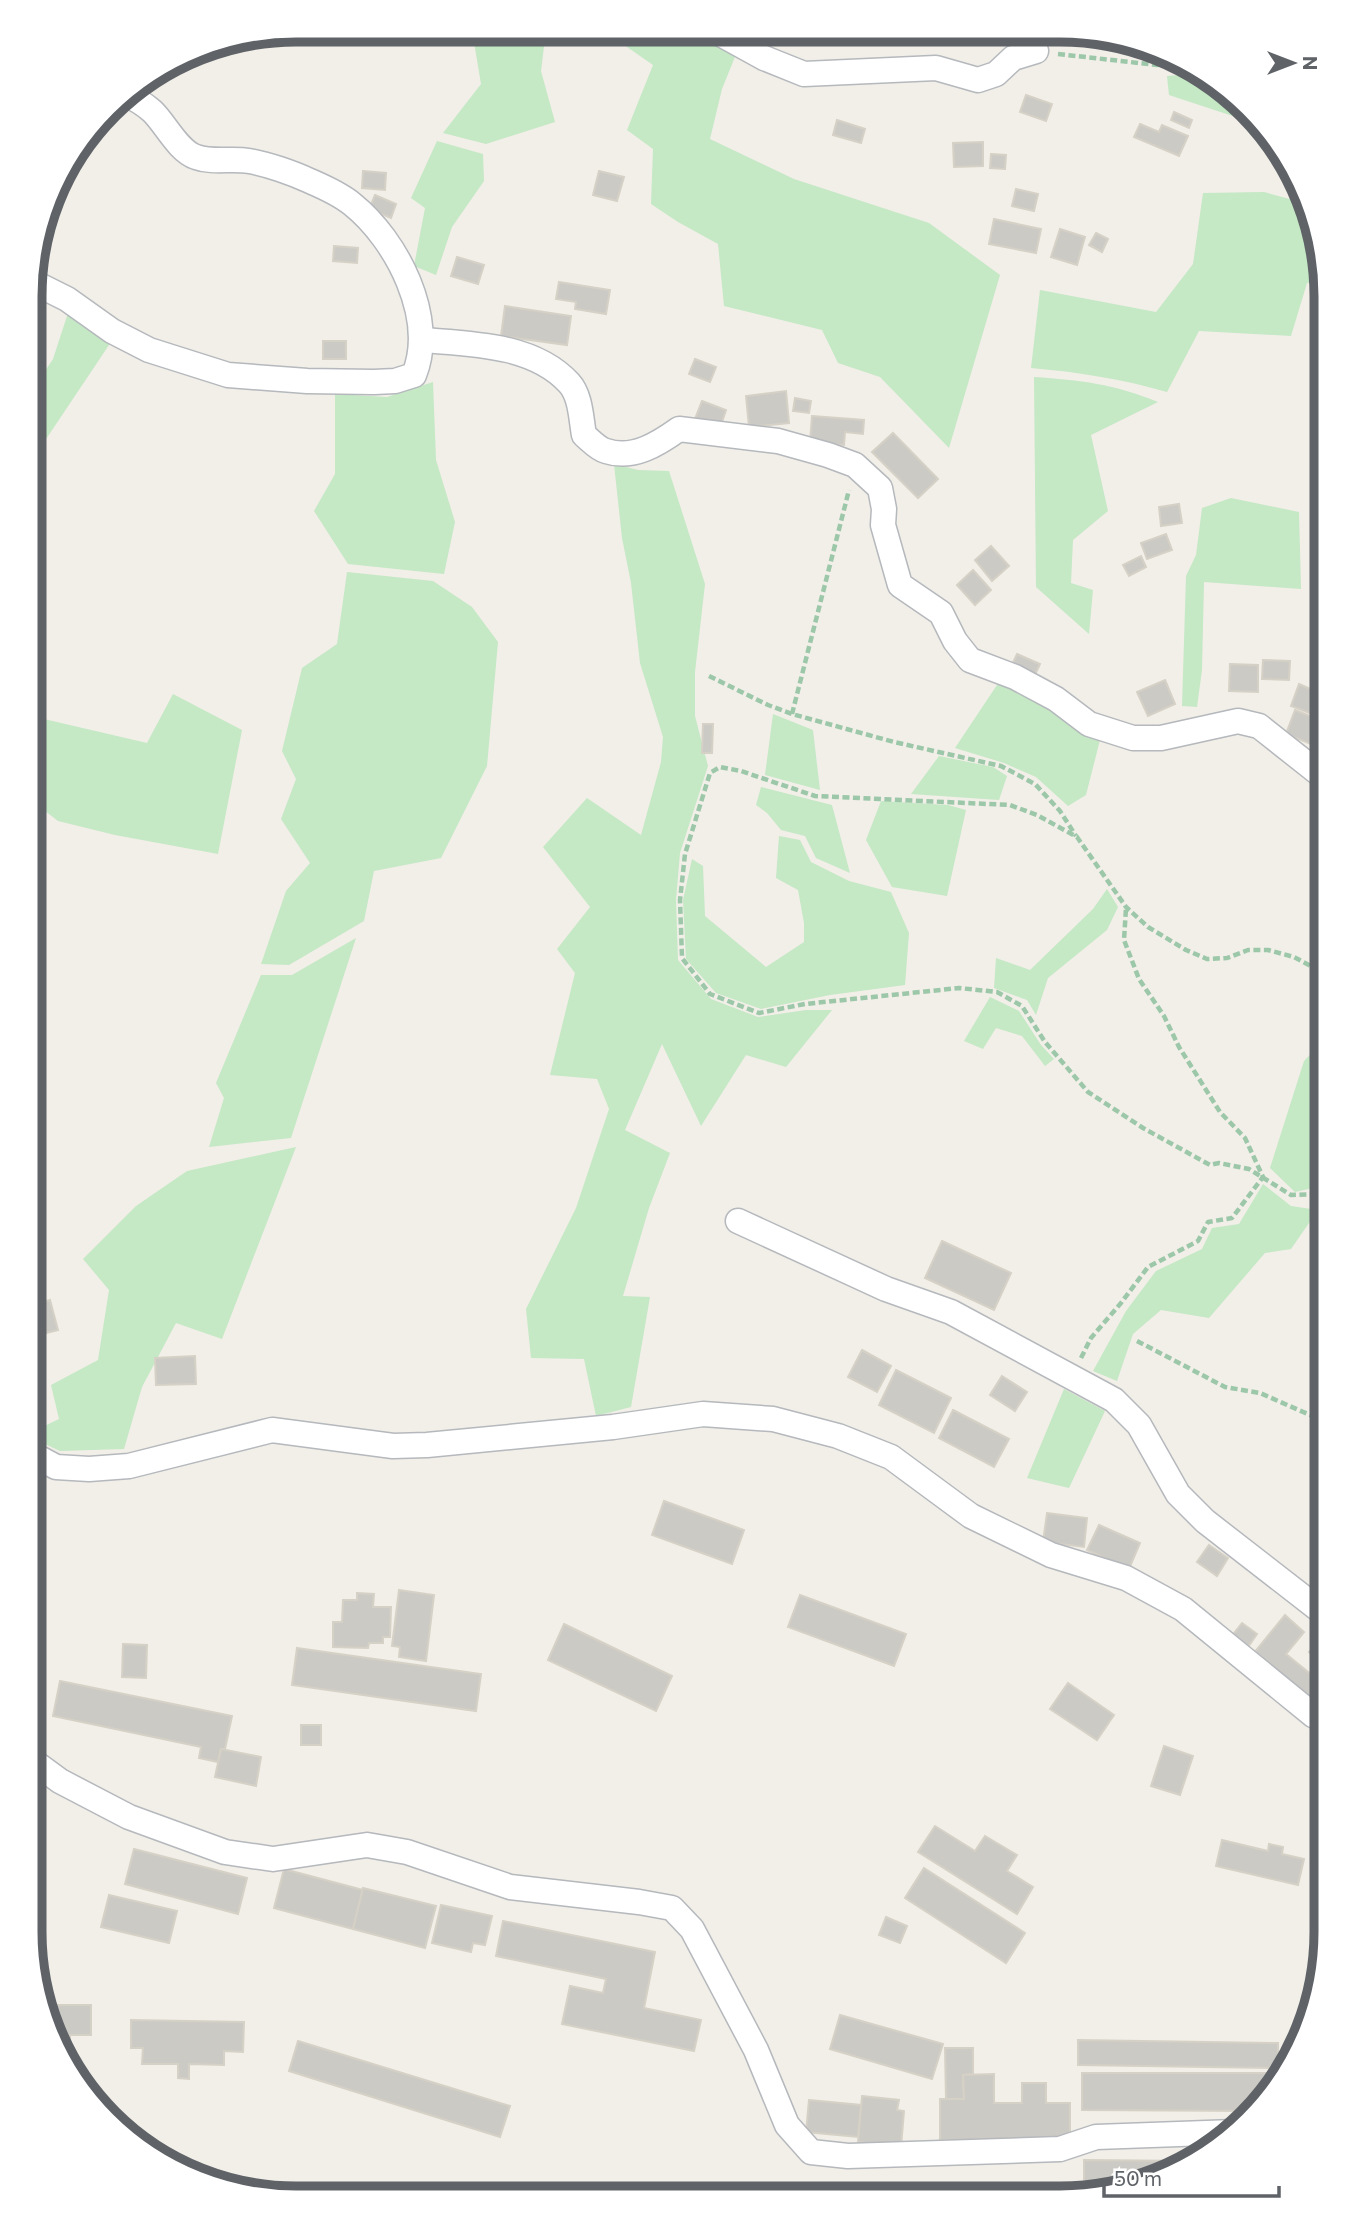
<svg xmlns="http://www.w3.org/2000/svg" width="1356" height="2228" font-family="Commissioner,sans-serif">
  <rect width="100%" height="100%" fill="#f1efe8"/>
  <!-- green -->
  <g fill="#c5e8c5">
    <polygon points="472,30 546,30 541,71 555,122 486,144 443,133 481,84"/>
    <polygon points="604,31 699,31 737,52 722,89 710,139 794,179 929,223 1000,275 949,448 880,377 838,363 822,330 724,306 718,244 678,222 651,204 653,149 627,130 653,65"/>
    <polygon points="1202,73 1222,85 1263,126 1169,95 1167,76"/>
    <polygon points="437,141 483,154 484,181 452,227 436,275 414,266 425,208 411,198"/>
    <path d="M1264 192 1308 204 1324 284 1307 283 1291 336 1199 331 1167 392C1122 379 1078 372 1031 368L1040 290 1156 312 1193 264 1203 193Z"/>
    <polygon points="68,313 111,342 32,460 32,391 53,359"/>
    <path d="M1034 377C1080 380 1114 384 1158 402L1091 435 1108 511 1073 540 1071 583 1093 590 1089 634 1036 587Z"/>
    <polygon points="433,382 436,460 455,522 444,574 348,564 314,511 335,474 335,394 387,397"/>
    <polygon points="614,464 638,470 669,471 705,584 695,672 695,716 708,766 680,853 676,900 678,960 711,999 758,1017 806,1010 832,1010 786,1067 746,1055 701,1126 662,1044 625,1130 670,1153 649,1208 623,1296 650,1297 631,1407 596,1416 584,1359 531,1358 526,1309 576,1208 609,1109 597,1079 550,1075 575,973 557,949 590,907 543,847 587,798 641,835 661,762 663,737 640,663 631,583 622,538"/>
    <polygon points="1231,498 1299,512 1301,589 1204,582 1202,670 1197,707 1182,706 1186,576 1196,555 1202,508"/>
    <polygon points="347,572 433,581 472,607 498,642 487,766 441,858 374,871 364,921 289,965 261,964 286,891 310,863 281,819 296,779 282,751 302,668 337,644"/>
    <polygon points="1001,679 1102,732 1086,795 1068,806 1036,777 1004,763 955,748"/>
    <polygon points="173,694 242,730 218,854 115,835 58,821 31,800 31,716 147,743"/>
    <polygon points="773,714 813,730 820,790 765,775"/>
    <polygon points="939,756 993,767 1007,776 999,800 911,794"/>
    <polygon points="761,787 832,805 850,873 816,858 805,836 781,830 767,813 756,805"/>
    <polygon points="881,801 948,805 966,810 947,896 892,887 866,840"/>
    <polygon points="779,836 800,840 811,862 849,881 891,892 909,933 905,985 830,995 761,1009 716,993 686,959 683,900 692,859 703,866 705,916 766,967 804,942 804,923 798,890 776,878"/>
    <polygon points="1107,889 1118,907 1107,930 1048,978 1036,1015 1027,1000 994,988 996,958 1030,970 1093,909"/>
    <polygon points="356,938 291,1138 209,1147 224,1098 216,1083 261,975 292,975"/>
    <polygon points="990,997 1019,1011 1041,1045 1054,1059 1045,1066 1022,1036 996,1028 983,1049 964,1041"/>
    <polygon points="1326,1038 1326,1183 1322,1186 1295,1192 1270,1168 1304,1061"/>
    <polygon points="296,1147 222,1339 176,1323 142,1387 124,1449 60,1451 30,1437 30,1433 59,1419 51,1385 98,1360 109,1290 83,1259 136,1206 187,1171"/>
    <polygon points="1263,1184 1291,1206 1318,1210 1291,1249 1265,1253 1209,1318 1161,1310 1133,1334 1117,1381 1093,1371 1126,1311 1156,1271 1202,1249 1212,1228 1239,1224"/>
    <polygon points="1064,1389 1105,1411 1069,1488 1027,1478"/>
  </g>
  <!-- building -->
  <g fill="#cccac5" stroke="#d6d1c6" stroke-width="2">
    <polygon points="1026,95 1052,104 1046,121 1020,112"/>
    <polygon points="1174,112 1192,120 1189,128 1171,120"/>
    <polygon points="837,120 865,129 861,143 833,135"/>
    <polygon points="1140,124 1159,132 1162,125 1188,136 1179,156 1134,137"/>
    <polygon points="983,142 983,166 954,167 953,143"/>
    <polygon points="991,154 1006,155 1005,169 990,168"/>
    <polygon points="363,171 386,173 385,190 362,188"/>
    <polygon points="599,171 624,177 617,201 593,195"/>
    <polygon points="1016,189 1038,194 1034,211 1012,206"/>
    <polygon points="375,195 396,204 391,218 369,209"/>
    <polygon points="994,219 1041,229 1036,253 989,244"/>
    <polygon points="1060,229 1085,237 1077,265 1051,257"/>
    <polygon points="1096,233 1108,239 1102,252 1089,245"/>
    <polygon points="334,246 358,248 357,263 333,261"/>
    <polygon points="457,257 484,265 478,284 451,276"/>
    <polygon points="559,282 610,290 606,314 575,309 576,302 556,299"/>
    <polygon points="505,306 571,316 567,345 501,336"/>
    <rect x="323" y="341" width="23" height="18"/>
    <polygon points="695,359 716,367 710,382 689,374"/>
    <polygon points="786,391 789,423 749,427 746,396"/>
    <polygon points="795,398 811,401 809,413 793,411"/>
    <polygon points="702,401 726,410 720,428 695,419"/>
    <polygon points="812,416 864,420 863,434 845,432 844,445 810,442"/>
    <polygon points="893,433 938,479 918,498 872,452"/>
    <polygon points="1179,504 1182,523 1161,526 1159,507"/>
    <polygon points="1166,534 1172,550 1147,559 1141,543"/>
    <polygon points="991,546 1009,566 992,581 975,560"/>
    <polygon points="1141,556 1146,567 1129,576 1123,565"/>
    <polygon points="973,570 991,590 975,605 957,585"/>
    <polygon points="1017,654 1040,664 1033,679 1010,669"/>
    <polygon points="1263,660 1290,661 1289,680 1262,679"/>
    <polygon points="1230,664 1258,665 1258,692 1229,691"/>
    <polygon points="1165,680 1175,704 1148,716 1137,692"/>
    <polygon points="1299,684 1320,693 1312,714 1291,706"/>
    <polygon points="1295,710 1320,720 1311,744 1286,734"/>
    <polygon points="703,724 713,724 712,753 702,753"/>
    <polygon points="1324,738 1326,739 1326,763 1315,758"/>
    <polygon points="942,1241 1011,1273 994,1310 925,1278"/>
    <polygon points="50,1300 58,1330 31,1337 31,1305"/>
    <polygon points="862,1350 891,1366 877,1392 848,1377"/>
    <polygon points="195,1356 196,1384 156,1385 155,1358"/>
    <polygon points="896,1370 951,1398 934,1433 879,1405"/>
    <polygon points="1002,1376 1027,1392 1015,1411 990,1395"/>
    <polygon points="953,1410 1009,1439 994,1467 939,1438"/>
    <polygon points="664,1501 744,1530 732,1564 652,1535"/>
    <polygon points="1047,1513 1087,1518 1084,1547 1043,1542"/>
    <polygon points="1099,1525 1140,1543 1129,1569 1087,1550"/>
    <polygon points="1209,1545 1228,1558 1217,1576 1197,1562"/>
    <polygon points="399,1590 434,1595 426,1661 399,1657 400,1647 392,1646"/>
    <polygon points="357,1593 374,1594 373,1607 391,1607 390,1637 383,1637 383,1643 369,1643 368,1648 333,1647 333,1622 342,1622 343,1600 357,1600"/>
    <polygon points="800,1595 906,1634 894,1666 788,1627"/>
    <polygon points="1285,1615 1304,1632 1286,1654 1323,1684 1326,1681 1326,1707 1322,1712 1253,1654"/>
    <polygon points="1242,1623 1257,1634 1246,1650 1230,1638"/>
    <polygon points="564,1624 672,1676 656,1711 548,1660"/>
    <polygon points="1326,1632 1326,1666 1309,1652"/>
    <polygon points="123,1644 147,1645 146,1678 122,1677"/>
    <polygon points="297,1648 481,1674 476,1711 292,1685"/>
    <polygon points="60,1681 232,1716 225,1749 221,1749 218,1762 199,1758 201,1747 53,1716"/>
    <polygon points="1068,1683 1114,1715 1097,1740 1050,1709"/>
    <rect x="301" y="1725" width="20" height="20"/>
    <polygon points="1164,1746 1193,1756 1180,1795 1151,1786"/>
    <polygon points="221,1749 261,1757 256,1786 215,1777"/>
    <polygon points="935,1826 975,1851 985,1836 1017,1855 1007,1871 1033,1887 1017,1914 918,1852"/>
    <polygon points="1222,1840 1268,1851 1269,1844 1283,1847 1282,1854 1304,1859 1298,1885 1216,1866"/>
    <polygon points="134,1849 247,1878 238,1914 125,1884"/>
    <polygon points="924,1868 1025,1933 1006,1963 905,1898"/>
    <polygon points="284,1869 363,1890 353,1929 274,1908"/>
    <polygon points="363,1888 436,1906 425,1948 353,1929"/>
    <polygon points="109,1895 177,1911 169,1943 101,1927"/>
    <polygon points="441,1905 492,1916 485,1945 473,1943 471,1952 432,1943"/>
    <polygon points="886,1917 907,1926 900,1943 879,1935"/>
    <polygon points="503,1921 655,1952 644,2008 701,2020 694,2051 562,2024 570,1986 603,1993 606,1979 496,1956"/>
    <polygon points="44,2005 91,2005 91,2035 70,2035 70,2046 57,2046 50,2033"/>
    <polygon points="840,2015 943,2044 932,2079 830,2049"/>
    <polygon points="131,2020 244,2022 243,2052 224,2051 224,2065 189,2064 189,2079 178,2078 178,2064 142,2064 143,2048 131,2048"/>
    <polygon points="1078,2040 1278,2043 1278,2068 1078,2065"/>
    <polygon points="298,2041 510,2106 500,2137 289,2071"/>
    <polygon points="945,2048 973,2048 973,2074 963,2075 964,2099 946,2099"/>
    <polygon points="1082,2073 1276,2073 1276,2085 1271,2094 1254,2111 1082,2110"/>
    <polygon points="994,2074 994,2103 1022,2103 1022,2083 1046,2083 1046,2103 1070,2103 1070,2139 940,2140 940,2099 964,2099 963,2075"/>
    <polygon points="862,2096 899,2100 897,2110 904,2111 901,2147 858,2142"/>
    <polygon points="809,2100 861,2105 858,2137 806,2132"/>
    <polygon points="1084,2160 1191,2161 1161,2178 1084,2193"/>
  </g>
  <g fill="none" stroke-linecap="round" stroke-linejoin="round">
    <defs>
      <g id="minor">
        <polyline points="715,31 764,58 804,74 936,68 978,80 996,74 1013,58 1036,51"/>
        <path d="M32 284 41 286 67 299 112 331 149 350 228 375 307 381 374 382 395 381 414 375C437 318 397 240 352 204 341 195 324 187 310 181 293 173 267 164 249 161 232 158 212 163 196 157 178 151 165 123 152 111 144 104 134 98 125 94"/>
        <path d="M422 340C471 344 533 344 569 383 581 396 581 419 584 435 590 440 598 449 606 451 633 460 658 444 679 429L778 441 828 455 855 465 880 488 884 509 883 525 900 585 941 613 955 641 970 660 1015 677 1056 699 1089 724 1133 738H1161L1238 721 1259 726 1326 779"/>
        <polyline points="738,1221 886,1289 951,1312 1114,1400 1139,1425 1178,1494 1205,1521 1326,1615"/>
        <polyline points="30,1453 56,1467 89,1469 129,1466 272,1430 393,1446 427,1445 613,1427 703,1414 773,1419 838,1436 891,1457 971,1516 1051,1555 1126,1578 1183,1609 1313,1715 1326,1721"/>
        <polyline points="30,1759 60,1781 129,1817 225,1852 273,1859 367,1845 407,1852 510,1887 639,1902 672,1908 692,1929 756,2050 787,2125 811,2152 848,2156 1060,2149 1096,2137 1234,2132"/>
      </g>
    </defs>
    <!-- minor casing -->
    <use href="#minor" stroke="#b5b8bc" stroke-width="27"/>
    <!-- path -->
    <g stroke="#9cc7a9" stroke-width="4.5" stroke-dasharray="7 3.5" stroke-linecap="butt">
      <polyline points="1058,54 1157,65 1184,63"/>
      <polyline points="709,676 768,705 792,714 894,742 1001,766 1035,784 1060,811 1076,836"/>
      <polyline points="792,714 849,490"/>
      <polyline points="1326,1190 1321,1194 1291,1195 1249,1169 1219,1163 1210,1165 1143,1128 1088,1092 1045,1042 1022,1006 997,992 959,988 805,1004 759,1013 710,994 682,958 680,900 685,854 710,773 720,767 741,771 815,796 1010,805 1037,815 1077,837 1126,907 1148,927 1186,950 1207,959 1227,958 1248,950 1268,950 1294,957 1326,974"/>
      <polyline points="1137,1341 1225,1387 1260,1393 1326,1422"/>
      <polyline points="1081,1358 1091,1338 1121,1303 1148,1267 1198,1241 1208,1222 1232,1218 1263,1177 1245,1138 1220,1112 1179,1047 1164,1016 1139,979 1124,940 1126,908"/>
    </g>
    <!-- minor -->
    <use href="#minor" stroke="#fff" stroke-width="24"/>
  </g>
  <!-- crop -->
  <path d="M0 0H1356V2228H0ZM296 42H1060A254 254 0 0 1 1314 296V1932A254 254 0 0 1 1060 2186H296A254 254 0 0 1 42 1932V296A254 254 0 0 1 296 42Z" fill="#fff" fill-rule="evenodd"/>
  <path fill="none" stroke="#5f6368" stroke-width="9" d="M296 42H1060A254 254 0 0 1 1314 296V1932A254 254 0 0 1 1060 2186H296A254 254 0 0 1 42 1932V296A254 254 0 0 1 296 42Z"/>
  <!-- north arrow -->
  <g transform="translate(1293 63) rotate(90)" stroke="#ffffff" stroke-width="5" paint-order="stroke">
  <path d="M0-5L12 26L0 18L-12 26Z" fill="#5f6368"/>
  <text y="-10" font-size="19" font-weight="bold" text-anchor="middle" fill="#5f6368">N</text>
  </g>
  <!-- scale -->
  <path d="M1104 2186v10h175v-10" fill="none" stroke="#5f6368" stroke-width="3.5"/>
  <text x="1114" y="2186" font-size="21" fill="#5f6368" stroke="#ffffff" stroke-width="5" paint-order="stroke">50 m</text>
</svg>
